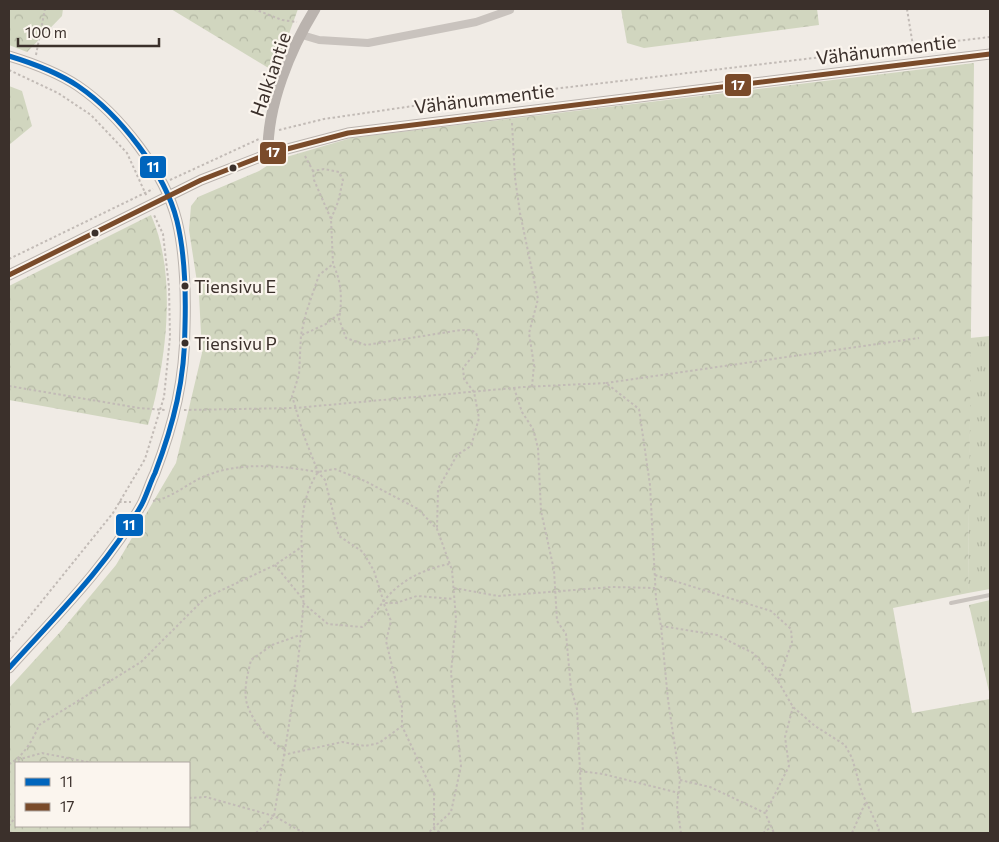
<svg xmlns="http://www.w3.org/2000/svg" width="999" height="842" font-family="Commissioner,sans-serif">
  <defs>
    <pattern id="grass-tufts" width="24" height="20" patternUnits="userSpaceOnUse" patternTransform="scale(1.25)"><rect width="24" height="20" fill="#d1d6bf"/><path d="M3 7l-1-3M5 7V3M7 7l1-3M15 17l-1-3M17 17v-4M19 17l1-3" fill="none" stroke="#b4b8a4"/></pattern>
    <pattern id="forest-crowns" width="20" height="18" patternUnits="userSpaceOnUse" patternTransform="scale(1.25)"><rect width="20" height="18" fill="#d1d6bf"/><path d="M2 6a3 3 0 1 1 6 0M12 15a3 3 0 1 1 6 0" fill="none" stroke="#b4b8a4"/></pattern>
  </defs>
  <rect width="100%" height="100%" fill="#f0ebe5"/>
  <!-- grass -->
  <g fill="url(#grass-tufts)">
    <polygon points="990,336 990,589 968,593 970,338"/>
    <polygon points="990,600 990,696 969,605"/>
  </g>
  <!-- forest -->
  <g fill="url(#forest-crowns)" fill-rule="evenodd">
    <polygon points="9,9 63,9 62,16 27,52 9,45"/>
    <polygon points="171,9 298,9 275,72"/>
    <polygon points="621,9 817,9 819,25 644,48 627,43"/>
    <path d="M974 63 968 593 893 608 912 713 990 699V833H9V688L62 630 116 565 176 463 202 353 199 295 189 230 191 206 198 197 259 171 276 160 351 138ZM16 763H189V826H16Z"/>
    <polygon points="9,86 22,91 32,126 9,145"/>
    <path d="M151 215C178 275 166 364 148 425L9 400V286Z"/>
  </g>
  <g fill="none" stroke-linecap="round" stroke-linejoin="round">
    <!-- path -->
    <g stroke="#c2bbb6" stroke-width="2" stroke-dasharray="2.5 2.5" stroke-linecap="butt">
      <polyline points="254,9 282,20 297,22"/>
      <polyline points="907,9 913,46"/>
      <polyline points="36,55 45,9"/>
      <polyline points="9,70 58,93 91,115 127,153 147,197"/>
      <polyline points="512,123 515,178 520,213 538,299 529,333 534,365 532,386"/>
      <polyline points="279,130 324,119 427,104 990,37"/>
      <polyline points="305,156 313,171"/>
      <polyline points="170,180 259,139"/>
      <polyline points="331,219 338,202 343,180 339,172 324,169 313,171 314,180 331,219 333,264 319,275 306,313 301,335 299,375 292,396 304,436 318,472 325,480 339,536 363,552 374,571 384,603 396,603 417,596 454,599"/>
      <polyline points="9,259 153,189"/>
      <polyline points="340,313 339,319 346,338 366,345 461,330 471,330 476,333 479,341 477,351 463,368 464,379 474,392 479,418 471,446 457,455 438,489 437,529"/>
      <path d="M302 335 326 324 340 313C342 295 341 281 333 264"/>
      <polyline points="606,383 919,338"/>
      <polyline points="9,386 139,408 165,410"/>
      <polyline points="514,388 522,412 533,429 538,448 541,511 554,570 557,621 566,634 571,688 577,709 583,833"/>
      <polyline points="184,410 295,408 524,387 606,383 639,409 650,485 656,599 661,626 668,700 680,780 677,806 681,833"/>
      <path d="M153 501C172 498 188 483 205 476 242 461 281 466 318 472"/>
      <polyline points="119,502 131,502"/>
      <polyline points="275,565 302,598"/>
      <polyline points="655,575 771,611 791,629 792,642 778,681"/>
      <polyline points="454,588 498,596 612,587 655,588"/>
      <path d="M303 603 328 624 362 627C375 616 379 605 390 594 405 578 428 568 449 564"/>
      <polyline points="384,604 391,621 386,641 402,707 402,726 434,794 434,829 441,833"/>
      <polyline points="661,626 717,635 753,653 778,681 793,707 815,726 845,745 852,758 862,793 879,829 878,833"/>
      <polyline points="9,642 113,513 145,459 164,397 170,337 169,287 163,234 154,215"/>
      <path d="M284 749C268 742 252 720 247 704 243 690 248 673 251 660L272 645 300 635"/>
      <polyline points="283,755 342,742 365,746 379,743 402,726"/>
      <polyline points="20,763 17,760 42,753 93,763"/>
      <path d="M9 764C23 757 33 740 39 725L141 662 205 598 275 565 303 546"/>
      <polyline points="580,771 603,774 679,793"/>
      <polyline points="680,780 710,787 765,813 774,833"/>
      <polyline points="189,798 206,797 274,816"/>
      <polyline points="766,812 789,766 785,737 793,707"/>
      <polyline points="9,826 16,816"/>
      <polyline points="9,832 12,833"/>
      <polyline points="256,833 274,816"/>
      <path d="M304 833 274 816C285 748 298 679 303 609 306 563 291 513 318 472L335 469 365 481 418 509 437 529 452 570 456 619 451 673 461 766 451 812 428 833"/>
      <polyline points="763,833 771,827"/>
      <polyline points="852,833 866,801"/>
    </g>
    <!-- lane -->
    <polyline stroke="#c9c3be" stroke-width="4" points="951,603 990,595"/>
    <!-- street -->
    <polyline stroke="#c9c3be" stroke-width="8" points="302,35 319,40 368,43 476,22 510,10"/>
    <!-- secondary -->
    <g stroke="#bab3ae" stroke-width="11">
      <path d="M9 56C32 63 57 72 78 86 119 114 165 172 177 221 185 254 186 291 185 326 185 379 174 423 155 473 150 483 147 494 142 504 108 565 55 617 9 668"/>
      <path d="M268 154C267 105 290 50 315 9"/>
      <polyline points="9,275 201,180 268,154 348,133 990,54"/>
    </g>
    <defs>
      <path id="bus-1" d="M9 56C32 63 57 72 78 86 119 114 165 172 177 221 185 254 186 291 185 326 185 379 174 423 155 473 150 483 147 494 142 504 108 565 55 617 9 668"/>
      <polyline id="bus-2" points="9,275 201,180 268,154 348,133 990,54"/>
    </defs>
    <!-- bus-1 casing -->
    <use href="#bus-1" stroke="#fbf5ee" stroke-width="9"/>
    <!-- bus-2 casing -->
    <use href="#bus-2" stroke="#fbf5ee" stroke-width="9"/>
    <!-- bus-1 -->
    <use href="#bus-1" stroke="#0065bd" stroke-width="5"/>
    <!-- bus-2 -->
    <use href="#bus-2" stroke="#7a4b2a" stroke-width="5"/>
  </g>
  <!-- markers -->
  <g fill="#3b302b" stroke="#fbf5ee" stroke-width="2">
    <circle cx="233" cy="168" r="4.5"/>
    <circle cx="95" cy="233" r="4.5"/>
    <circle cx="185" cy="286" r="4.5"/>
    <circle cx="185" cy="343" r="4.5"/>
  </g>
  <g text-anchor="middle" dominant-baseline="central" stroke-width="4.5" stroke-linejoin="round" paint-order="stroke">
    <!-- bus labels -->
    <g font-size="18" fill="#3b302b" stroke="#fbf5ee" text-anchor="start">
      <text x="194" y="286">Tiensivu E</text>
      <text x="194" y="343">Tiensivu P</text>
    </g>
    <!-- street labels -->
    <g font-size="19" fill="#3b302b" stroke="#fbf5ee">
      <text transform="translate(886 49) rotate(-7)">Vähänummentie</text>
      <text transform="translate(270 74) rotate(-71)">Halkiantie</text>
      <text transform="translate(484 98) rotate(-7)">Vähänummentie</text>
    </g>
  </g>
  <g stroke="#fbf5ee" stroke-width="2">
    <rect x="724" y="73" width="28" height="24" rx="5" fill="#7a4b2a"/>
    <rect x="259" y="141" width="28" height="24" rx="5" fill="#7a4b2a"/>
    <rect x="139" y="155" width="28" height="24" rx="5" fill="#0065bd"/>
    <rect x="115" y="513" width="29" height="24" rx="5" fill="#0065bd"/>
  </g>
  <g font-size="14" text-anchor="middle" font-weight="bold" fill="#fff">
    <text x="738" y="90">17</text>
    <text x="273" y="157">17</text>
    <text x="153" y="172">11</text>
    <text x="129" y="530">11</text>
  </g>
  <!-- border -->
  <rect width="999" height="842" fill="none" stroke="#3b302b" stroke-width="20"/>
  <!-- legend -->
  <rect x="15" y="762" width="175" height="65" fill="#fbf5ee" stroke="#aea6a0"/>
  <rect x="25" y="778" width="25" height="8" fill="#0065bd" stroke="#aea6a0"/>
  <text x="60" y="787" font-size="15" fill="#3b302b">11</text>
  <rect x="25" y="803" width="25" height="8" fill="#7a4b2a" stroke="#aea6a0"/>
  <text x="60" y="812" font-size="15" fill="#3b302b">17</text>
  <!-- scale -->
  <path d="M18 38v8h141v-8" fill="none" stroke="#3b302b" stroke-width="2.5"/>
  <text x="25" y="38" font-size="15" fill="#3b302b" stroke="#fbf5ee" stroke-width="4" paint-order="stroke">100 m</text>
</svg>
